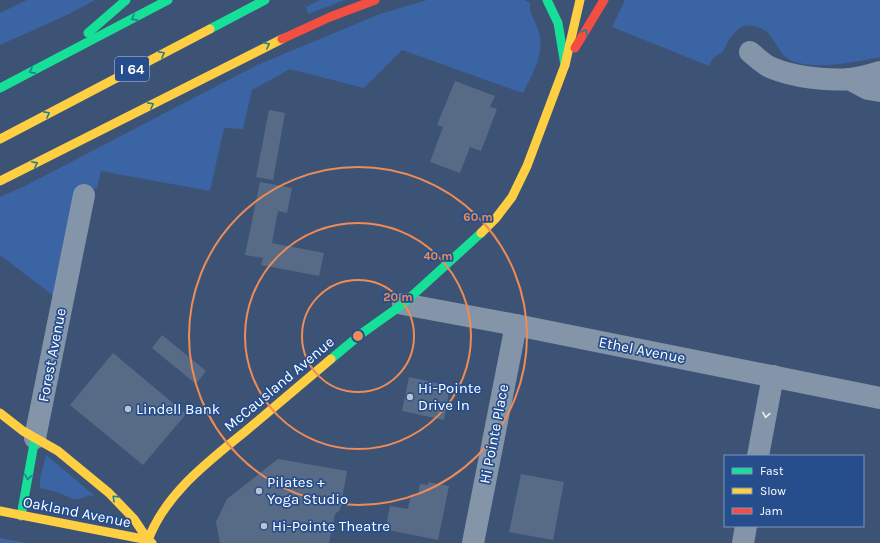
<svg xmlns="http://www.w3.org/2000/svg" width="880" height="543" font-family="Karla,sans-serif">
  <rect width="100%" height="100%" fill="#3d5376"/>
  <!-- green -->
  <g fill="#3a64a3">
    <polygon points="27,0 95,0 69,14 0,45 0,13"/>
    <polygon points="320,0 345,0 308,14 306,7"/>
    <path d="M427 0H524L530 3C528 12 537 23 539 33 545 54 532 75 523 93L402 50 364 88 290 69 252 90 243 129 224 128 210 191 101 171 97 189 77 186 55 297 0 255V197L25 186 257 65 380 14Z"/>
    <path d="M625 0H880V57C856 62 813 71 790 60 779 54 777 43 769 34 762 27 751 23 741 27 737 29 733 35 730 38 727 41 726 47 723 51 715 58 714 55 709 66L612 27Z"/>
    <polygon points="46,455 96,497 90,495 79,499 73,499 57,492 40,488 40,479"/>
    <polygon points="0,538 26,543 0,543"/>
  </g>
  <!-- building -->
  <g fill="#586b86">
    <polygon points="455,81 495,96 490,107 497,109 481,151 470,147 460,173 430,162 443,127 437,125"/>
    <polygon points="269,110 285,113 273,180 256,177"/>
    <polygon points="260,182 292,188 287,213 278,211 272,243 324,253 319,276 261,265 263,258 245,255"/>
    <polygon points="162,335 206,371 196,384 152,348"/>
    <polygon points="113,353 186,414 143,465 70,405"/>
    <polygon points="409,377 450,386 444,420 402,411"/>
    <polygon points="278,459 347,471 340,510 335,514 329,543 220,543 216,522 227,499"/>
    <polygon points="521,474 564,482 553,540 509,532"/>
    <polygon points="428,482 449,486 438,540 388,530 389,528 386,527 390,506 408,509 411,494 418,495 420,484 428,485"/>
  </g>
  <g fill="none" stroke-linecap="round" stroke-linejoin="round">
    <!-- street -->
    <g stroke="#8494a9" stroke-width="22">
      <path d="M750 52C757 58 764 65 772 68 793 77 827 81 850 79 860 78 870 75 880 72"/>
      <polyline points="849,79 868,89 880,91"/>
      <polyline points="403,304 516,325 880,398"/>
      <polyline points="35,438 84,195"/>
      <polyline points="758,456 773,376"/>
      <polyline points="473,543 516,325"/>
      <polyline points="743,543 746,526"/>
    </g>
    <!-- fast -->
    <g stroke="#16e098" stroke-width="9">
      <polyline points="547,0 558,23 565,65"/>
      <polyline points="210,29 265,0"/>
      <polyline points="88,33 126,0"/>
      <polyline points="0,88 168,0"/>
      <polyline points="331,359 361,334 403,304 481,233"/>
      <polyline points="21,516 35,438"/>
    </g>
    <!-- slow -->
    <g stroke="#ffcf43" stroke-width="9">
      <polyline points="0,139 210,29"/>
      <polyline points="0,181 282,39"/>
      <polyline points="481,233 496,218 512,197 527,166 565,65 580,0"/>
      <polyline points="0,413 23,431 58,451 109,493 134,519 148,540 152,543"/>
      <polyline points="0,511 148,540"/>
      <path d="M147 543C164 494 208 462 247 430 275 406 303 383 331 359"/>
    </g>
    <!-- jam -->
    <g stroke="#f24e42" stroke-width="9">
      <polyline points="282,39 330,17 375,0"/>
      <polyline points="575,48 604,0"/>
    </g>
  </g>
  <!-- one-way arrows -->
  <defs><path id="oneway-chevron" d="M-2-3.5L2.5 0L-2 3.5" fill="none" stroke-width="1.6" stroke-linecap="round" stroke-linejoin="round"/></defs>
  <g stroke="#208191">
    <use href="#oneway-chevron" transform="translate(134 18) rotate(152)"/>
    <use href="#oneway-chevron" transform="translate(585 32) rotate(-59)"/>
    <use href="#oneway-chevron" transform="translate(267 45) rotate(-27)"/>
    <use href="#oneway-chevron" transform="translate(162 54) rotate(-28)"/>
    <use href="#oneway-chevron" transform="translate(32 71) rotate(152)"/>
    <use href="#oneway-chevron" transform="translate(151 105) rotate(-28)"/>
    <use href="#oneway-chevron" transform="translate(47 114) rotate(-28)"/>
    <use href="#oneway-chevron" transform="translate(35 164) rotate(-26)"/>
    <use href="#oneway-chevron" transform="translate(28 477) rotate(100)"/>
    <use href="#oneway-chevron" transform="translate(115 498) rotate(-136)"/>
  </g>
  <use stroke="#edeff2" href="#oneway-chevron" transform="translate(766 415) rotate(100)"/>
  <!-- distance rings -->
  <g fill="none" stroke="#ef8b55" stroke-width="2">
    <circle cx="358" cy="336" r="56"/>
    <circle cx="358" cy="336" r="113"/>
    <circle cx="358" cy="336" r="169"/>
  </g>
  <!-- markers -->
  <g fill="#bbc3cf" stroke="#264e8d" stroke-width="1.5">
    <circle cx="410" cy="397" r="4"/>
    <circle cx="128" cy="409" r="4"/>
    <circle cx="259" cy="491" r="4"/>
    <circle cx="264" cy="526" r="4"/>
  </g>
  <g text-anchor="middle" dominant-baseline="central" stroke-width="3.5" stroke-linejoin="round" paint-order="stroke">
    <!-- shield labels -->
    <rect fill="#264e8d" stroke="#becadd" stroke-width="1" x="115" y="57" width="34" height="24" rx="3"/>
    <g font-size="14" font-weight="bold" fill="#fff">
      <text x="132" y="69">I 64</text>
    </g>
    <!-- street labels -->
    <g font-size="15" fill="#fff" stroke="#264e8d">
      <text transform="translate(642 350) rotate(11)">Ethel Avenue</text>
      <text transform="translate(52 355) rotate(-79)">Forest Avenue</text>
      <text transform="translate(279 384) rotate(-40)">McCausland Avenue</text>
      <text transform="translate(494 434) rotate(-79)">Hi Pointe Place</text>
      <text transform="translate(77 512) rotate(11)">Oakland Avenue</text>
    </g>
    <!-- poi labels -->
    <g font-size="15" fill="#fff" stroke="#264e8d" text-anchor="start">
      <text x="418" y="388">Hi-Pointe<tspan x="418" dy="17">Drive In</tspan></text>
      <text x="136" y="409">Lindell Bank</text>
      <text x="267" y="482">Pilates +<tspan x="267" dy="17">Yoga Studio</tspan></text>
      <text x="272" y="526">Hi-Pointe Theatre</text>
    </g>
  </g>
  <circle cx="358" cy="336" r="6" fill="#ef8b55" stroke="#264e8d" stroke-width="2"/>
  <g font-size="12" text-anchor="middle" font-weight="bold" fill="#ef8b55" stroke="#264e8d" stroke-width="3.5" stroke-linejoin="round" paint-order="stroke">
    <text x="478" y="221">60 m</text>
    <text x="438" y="260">40 m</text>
    <text x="398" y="301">20 m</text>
  </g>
  <!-- legend -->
  <rect x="724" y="455" width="140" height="72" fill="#264e8d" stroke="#7d95bb"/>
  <rect x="732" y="468" width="20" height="6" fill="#16e098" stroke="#7d95bb"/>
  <text x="760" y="475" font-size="12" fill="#ffffff">Fast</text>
  <rect x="732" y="488" width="20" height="6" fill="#ffcf43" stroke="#7d95bb"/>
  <text x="760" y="495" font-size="12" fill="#ffffff">Slow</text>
  <rect x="732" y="508" width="20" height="6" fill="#f24e42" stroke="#7d95bb"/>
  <text x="760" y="515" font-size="12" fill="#ffffff">Jam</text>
</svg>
